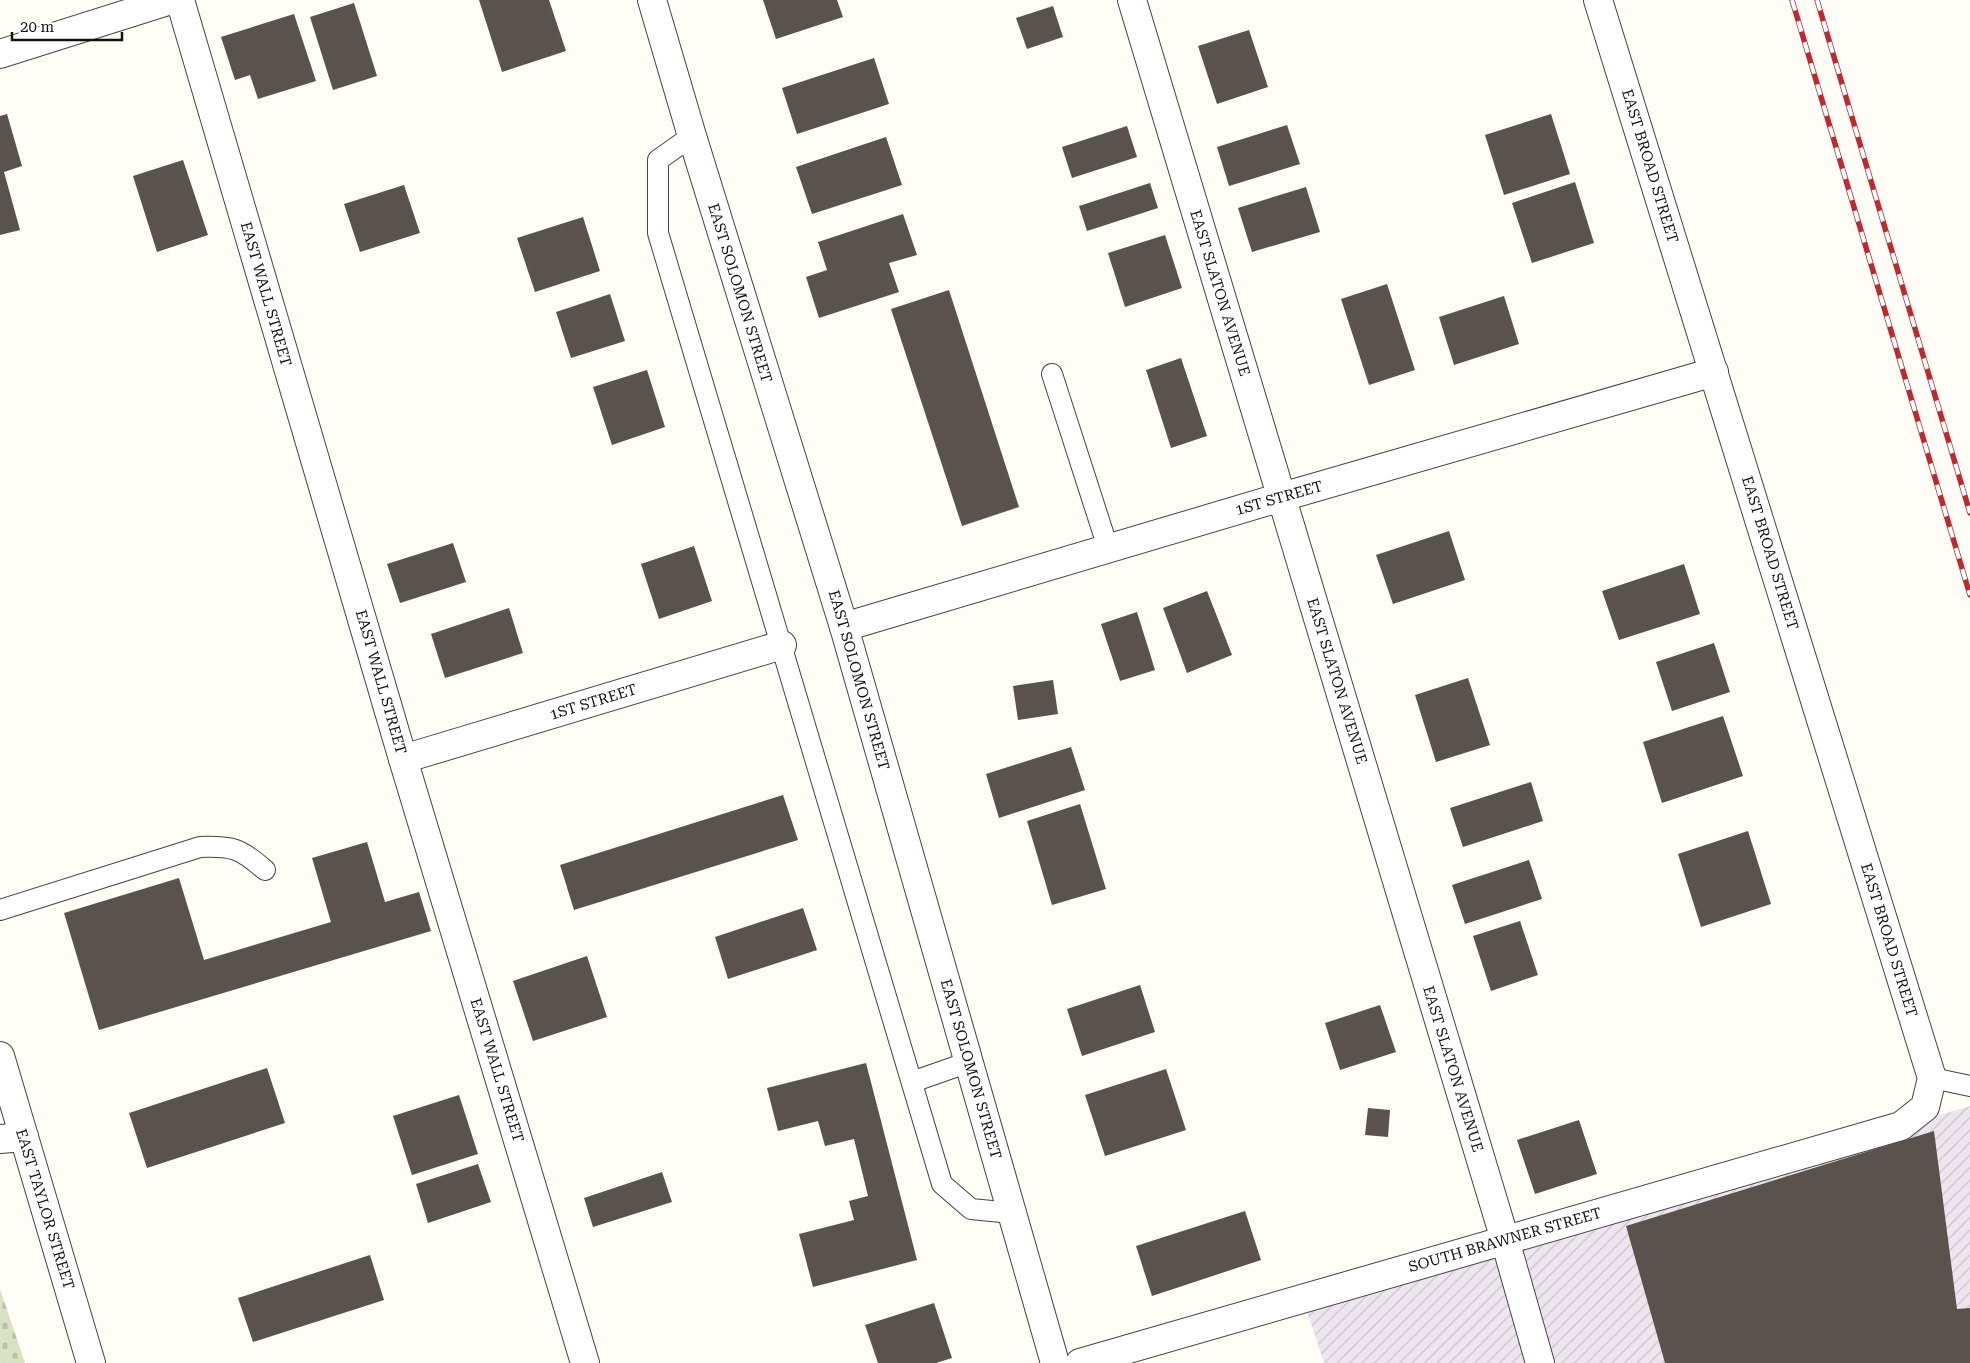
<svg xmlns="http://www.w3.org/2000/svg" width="1970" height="1363" font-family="'Roboto Serif',serif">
  <defs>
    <pattern id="industrial-furrows" width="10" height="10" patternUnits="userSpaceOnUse" patternTransform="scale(1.25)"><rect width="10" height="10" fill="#eee6ef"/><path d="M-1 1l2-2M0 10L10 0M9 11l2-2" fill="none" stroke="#cbc4cc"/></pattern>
    <pattern id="cemetery-stones" width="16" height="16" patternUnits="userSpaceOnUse" patternTransform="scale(1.25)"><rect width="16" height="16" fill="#d9e3c4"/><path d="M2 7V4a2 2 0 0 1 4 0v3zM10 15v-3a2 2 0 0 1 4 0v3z" fill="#b9c2a7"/></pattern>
  </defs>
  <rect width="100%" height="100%" fill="#fffdf5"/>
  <!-- industrial -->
  <polygon fill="url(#industrial-furrows)" points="1970,1106 1970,1363 1324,1363 1305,1305 1492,1251"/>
  <!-- cemetery -->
  <polygon fill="url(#cemetery-stones)" points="0,1289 25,1363 0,1363"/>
  <!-- building -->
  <g fill="#5a524d">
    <polygon points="479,0 549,0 566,51 502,72"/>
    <polygon points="763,0 837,0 843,17 776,39"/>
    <polygon points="354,3 377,76 333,90 310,17"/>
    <polygon points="1053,6 1063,37 1027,49 1016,18"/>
    <polygon points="294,14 316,81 258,99 250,75 235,80 221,37"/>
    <polygon points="1249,30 1268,87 1217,104 1198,46"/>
    <polygon points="874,58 889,104 797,134 782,88"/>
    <polygon points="7,114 22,166 4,172 20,230 0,235 0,116"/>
    <polygon points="1551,114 1570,174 1504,195 1485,135"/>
    <polygon points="1287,125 1300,164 1229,186 1217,147"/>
    <polygon points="1127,126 1137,157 1072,178 1062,147"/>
    <polygon points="886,137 902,185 812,214 796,167"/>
    <polygon points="183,160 208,235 157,252 133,176"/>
    <polygon points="1575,182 1594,243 1532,263 1512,203"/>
    <polygon points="1150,183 1158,208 1087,231 1079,206"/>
    <polygon points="404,185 420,233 360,252 344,204"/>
    <polygon points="1306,187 1320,232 1252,252 1238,208"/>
    <polygon points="903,214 917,255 889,263 899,292 819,318 806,277 827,270 818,242"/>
    <polygon points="583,217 600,271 535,292 517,238"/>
    <polygon points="1165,235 1182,288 1125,307 1108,253"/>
    <polygon points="1387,284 1415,370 1369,385 1341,299"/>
    <polygon points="949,290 1019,507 962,526 891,309"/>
    <polygon points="610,294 625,341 571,358 556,312"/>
    <polygon points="1504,296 1519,344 1454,365 1439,317"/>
    <polygon points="1181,358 1207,436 1171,448 1146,370"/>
    <polygon points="647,370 665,427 612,445 593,387"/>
    <polygon points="1449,531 1465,580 1393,604 1376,555"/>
    <polygon points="453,543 466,582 400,603 387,564"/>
    <polygon points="694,546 712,601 659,619 641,564"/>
    <polygon points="1684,564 1700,614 1619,640 1602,591"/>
    <polygon points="1207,591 1232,655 1187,673 1163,608"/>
    <polygon points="509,608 523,653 445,678 431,634"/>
    <polygon points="1137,612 1155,670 1120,681 1101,624"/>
    <polygon points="1714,643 1730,692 1672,711 1656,662"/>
    <polygon points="1468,678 1490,745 1436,762 1415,695"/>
    <polygon points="1053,680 1058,714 1018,720 1013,686"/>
    <polygon points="1723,716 1743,776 1662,803 1643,742"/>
    <polygon points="1071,747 1085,790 999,818 986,774"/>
    <polygon points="1531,782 1543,821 1463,847 1450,808"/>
    <polygon points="783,795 798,840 574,910 560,865"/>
    <polygon points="1080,804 1106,889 1052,905 1027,821"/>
    <polygon points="1748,831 1771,904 1701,927 1678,854"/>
    <polygon points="367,842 385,902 419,892 431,931 99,1030 64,913 179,878 204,960 331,922 312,858"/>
    <polygon points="1529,860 1542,899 1465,924 1452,885"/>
    <polygon points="803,908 817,950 728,979 715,937"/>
    <polygon points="1520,921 1538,975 1491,991 1473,936"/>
    <polygon points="587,956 607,1017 533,1041 513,981"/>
    <polygon points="1140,985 1155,1032 1082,1056 1067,1009"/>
    <polygon points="1380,1005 1396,1052 1340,1070 1325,1023"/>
    <polygon points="866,1063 917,1260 813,1287 799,1234 854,1220 849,1201 868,1196 854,1139 825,1146 818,1121 778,1131 767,1088"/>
    <polygon points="267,1068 285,1123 147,1168 129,1113"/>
    <polygon points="1166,1069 1186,1130 1105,1156 1085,1095"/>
    <polygon points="459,1095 478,1154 412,1175 393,1116"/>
    <polygon points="1368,1108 1390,1110 1388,1137 1365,1135"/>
    <polygon points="1579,1120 1597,1174 1535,1194 1517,1140"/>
    <polygon points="1934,1131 1957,1309 1970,1308 1970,1363 1665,1363 1626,1226"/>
    <polygon points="478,1164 491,1202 428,1223 416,1184"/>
    <polygon points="662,1172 672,1202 593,1227 584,1198"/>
    <polygon points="1245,1211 1261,1260 1152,1296 1136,1246"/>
    <polygon points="370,1255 384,1300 253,1342 238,1298"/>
    <polygon points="934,1303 952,1358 936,1363 878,1363 865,1325"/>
  </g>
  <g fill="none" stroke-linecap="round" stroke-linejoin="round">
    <defs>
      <g id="lane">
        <polyline points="692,136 658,160 658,233 942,1184 971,1209 1012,1213"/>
        <polyline points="1052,374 1108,548"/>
        <path d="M0 910 200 847C233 846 240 848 265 870"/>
        <polyline points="1932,1078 1970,1086"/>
        <polyline points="912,1082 969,1062"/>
      </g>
      <g id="street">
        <polyline points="180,0 403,759 585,1363"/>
        <polyline points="652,0 692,136 844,627 1055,1363"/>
        <polyline points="1132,0 1505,1240 1540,1363"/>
        <polyline points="0,54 171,0"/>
        <polyline points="844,627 1282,497 1714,372"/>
        <polyline points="403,759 782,645"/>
        <polyline points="0,1056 91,1363"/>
        <polyline points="0,1139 24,1137"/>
        <polyline points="1080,1363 1901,1126 1925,1107 1932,1078 1598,0"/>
      </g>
    </defs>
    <!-- lane casing -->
    <use href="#lane" stroke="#444" stroke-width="22"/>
    <!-- street casing -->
    <use href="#street" stroke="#444" stroke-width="30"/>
    <!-- lane -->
    <use href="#lane" stroke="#fff" stroke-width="20"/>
    <!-- street -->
    <use href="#street" stroke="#fff" stroke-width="28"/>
    <defs>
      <g id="rail">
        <polyline points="1792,0 1970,595"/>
        <polyline points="1817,0 1970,513"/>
      </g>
    </defs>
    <!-- rail casing -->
    <use href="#rail" stroke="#c4262e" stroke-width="5.5"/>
    <!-- rail -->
    <use href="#rail" stroke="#fff" stroke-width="4" stroke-dasharray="11" stroke-linecap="butt"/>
  </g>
  <g text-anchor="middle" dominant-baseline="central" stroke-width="5" stroke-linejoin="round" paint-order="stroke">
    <!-- street labels -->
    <g font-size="15" fill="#111" stroke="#fff">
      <text transform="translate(1650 166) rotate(73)">EAST BROAD STREET</text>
      <text transform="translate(740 293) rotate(73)">EAST SOLOMON STREET</text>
      <text transform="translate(1220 293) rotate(73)">EAST SLATON AVENUE</text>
      <text transform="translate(266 294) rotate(74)">EAST WALL STREET</text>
      <text transform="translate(1279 498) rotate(-16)">1ST STREET</text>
      <text transform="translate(1770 553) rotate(73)">EAST BROAD STREET</text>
      <text transform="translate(859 680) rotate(74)">EAST SOLOMON STREET</text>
      <text transform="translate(1337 681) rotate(73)">EAST SLATON AVENUE</text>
      <text transform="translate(381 682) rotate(74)">EAST WALL STREET</text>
      <text transform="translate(593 702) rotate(-17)">1ST STREET</text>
      <text transform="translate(1889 940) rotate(73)">EAST BROAD STREET</text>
      <text transform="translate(971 1069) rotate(74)">EAST SOLOMON STREET</text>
      <text transform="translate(1453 1069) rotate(73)">EAST SLATON AVENUE</text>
      <text transform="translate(497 1070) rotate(73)">EAST WALL STREET</text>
      <text transform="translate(45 1209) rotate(73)">EAST TAYLOR STREET</text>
      <text transform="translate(1505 1240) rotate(-16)">SOUTH BRAWNER STREET</text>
    </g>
  </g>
  <!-- scale -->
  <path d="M12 32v8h110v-8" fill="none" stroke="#111111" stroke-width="2.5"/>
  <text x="20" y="32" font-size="15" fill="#111111" stroke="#ffffff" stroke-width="4" paint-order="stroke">20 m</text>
</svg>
